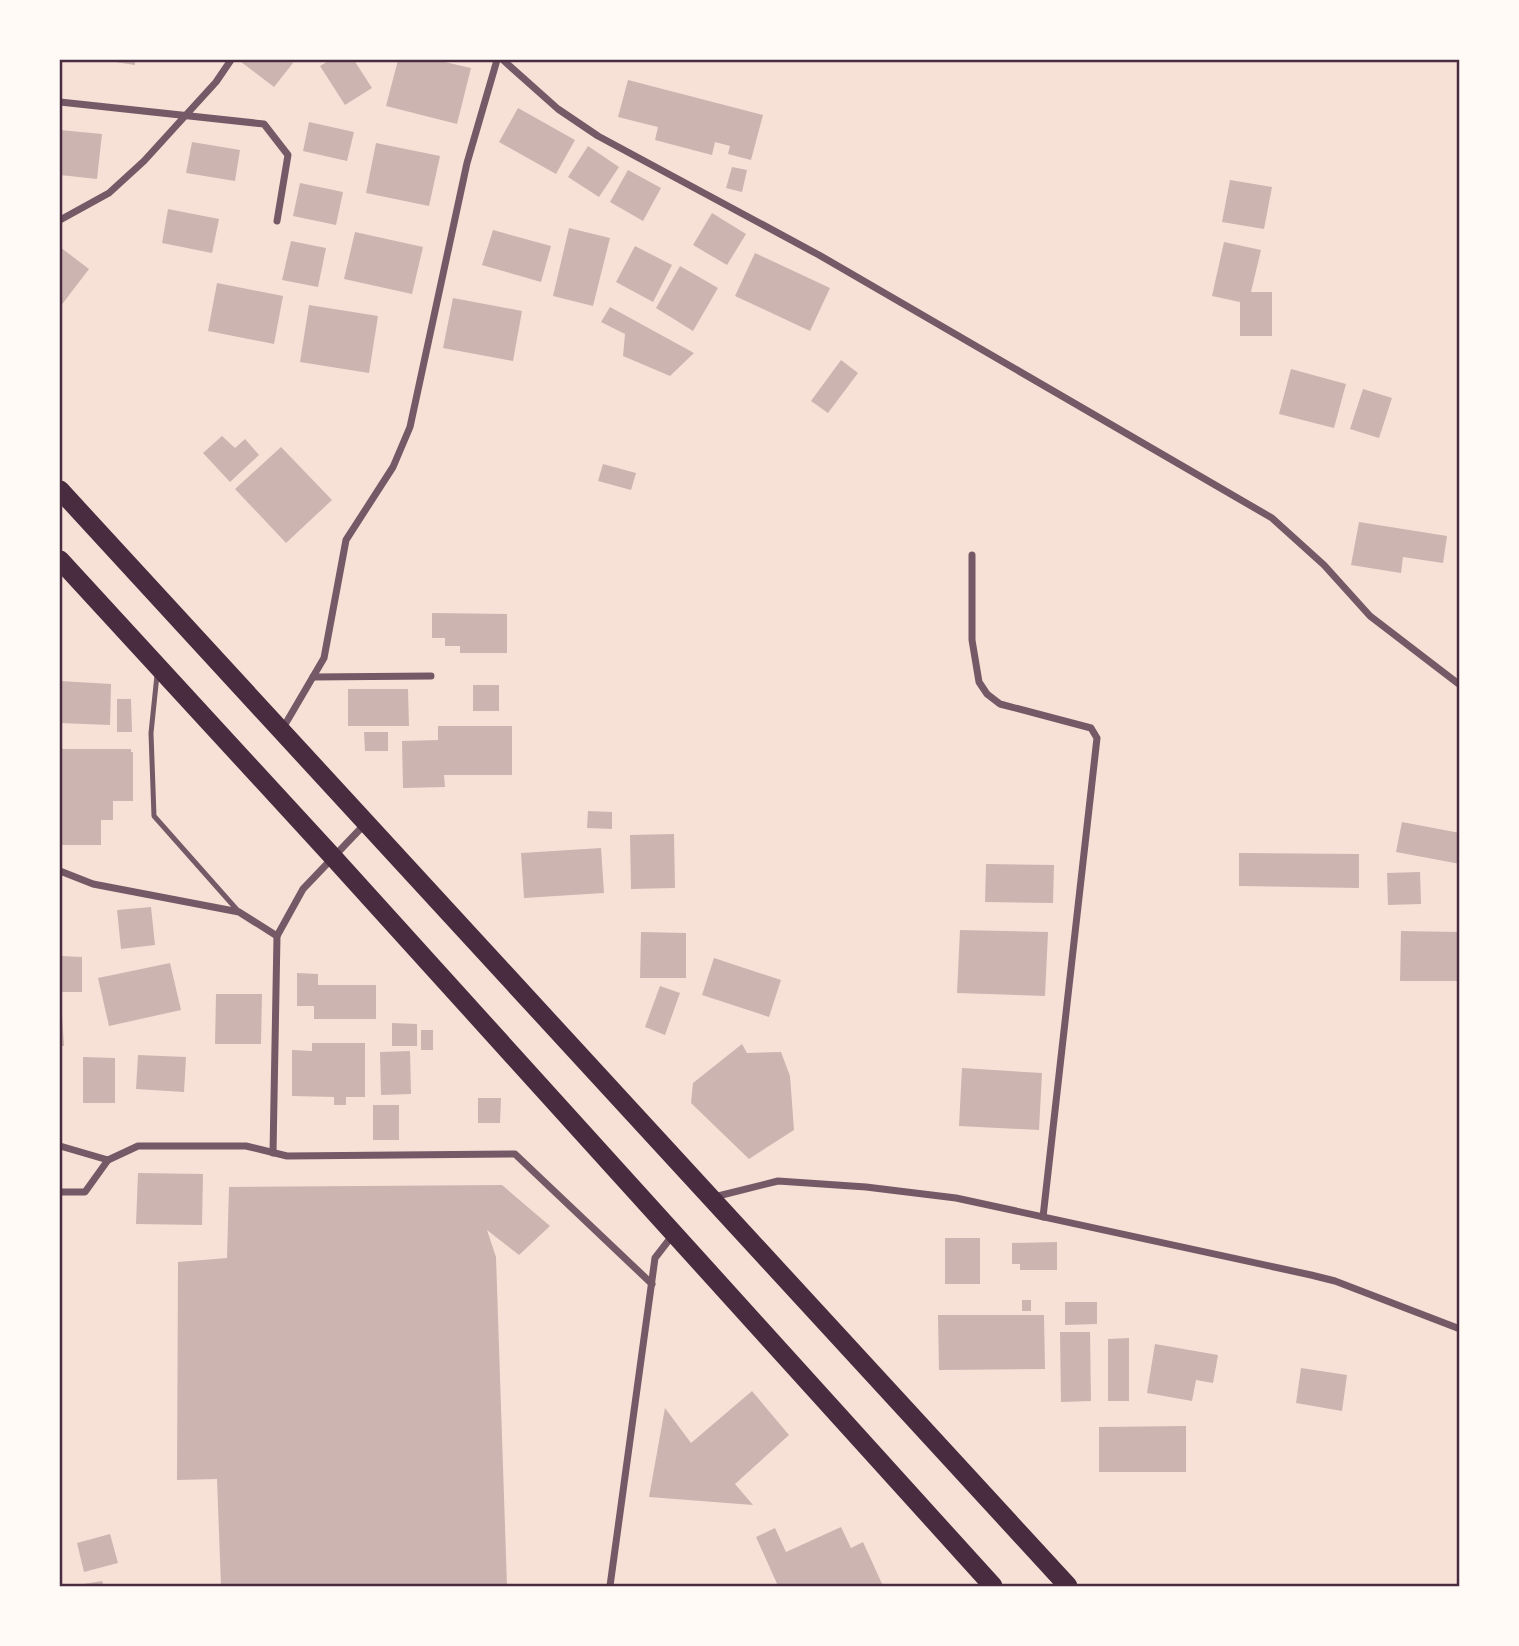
<svg xmlns="http://www.w3.org/2000/svg" width="1519" height="1646" font-family="'Noto Sans',sans-serif">
  <rect width="100%" height="100%" fill="#f7e1d7"/>
  <!-- building -->
  <g fill="#ccb4b1">
    <polygon points="102,60 135,60 135,65"/>
    <polygon points="243,60 289,60 293,63 274,87 241,62"/>
    <polygon points="330,60 354,60 372,88 345,105 320,66"/>
    <polygon points="398,60 436,60 471,68 457,124 386,106"/>
    <polygon points="628,80 763,115 751,160 728,154 730,146 715,142 712,155 655,140 658,127 618,117"/>
    <polygon points="518,108 575,140 556,174 499,142"/>
    <polygon points="309,122 354,132 347,161 303,151"/>
    <polygon points="60,130 102,134 97,179 60,175"/>
    <polygon points="192,142 240,150 235,181 186,173"/>
    <polygon points="376,143 440,156 429,206 366,193"/>
    <polygon points="588,146 619,167 599,197 568,177"/>
    <polygon points="732,167 747,170 742,192 726,188"/>
    <polygon points="628,170 661,188 643,221 610,202"/>
    <polygon points="1230,180 1272,187 1264,229 1222,222"/>
    <polygon points="300,183 343,192 336,225 293,216"/>
    <polygon points="168,209 219,219 212,253 162,243"/>
    <polygon points="712,213 746,234 727,265 693,245"/>
    <polygon points="569,228 610,238 593,306 553,296"/>
    <polygon points="493,230 551,246 541,282 482,265"/>
    <polygon points="355,232 423,247 412,294 344,279"/>
    <polygon points="291,241 326,248 318,287 282,280"/>
    <polygon points="1224,242 1261,250 1251,292 1272,292 1272,336 1240,336 1240,302 1212,296"/>
    <polygon points="635,246 672,265 653,302 616,282"/>
    <polygon points="60,247 89,269 60,307"/>
    <polygon points="755,253 830,288 810,331 735,296"/>
    <polygon points="680,266 718,288 693,331 656,308"/>
    <polygon points="217,283 283,296 274,344 208,331"/>
    <polygon points="453,298 522,311 513,361 443,348"/>
    <polygon points="309,305 378,316 369,373 300,362"/>
    <polygon points="610,307 694,353 670,376 623,356 625,334 601,322"/>
    <polygon points="841,360 858,373 828,413 811,401"/>
    <polygon points="1291,369 1346,384 1334,428 1279,414"/>
    <polygon points="1363,389 1392,398 1379,438 1350,429"/>
    <polygon points="222,436 235,448 245,439 259,455 230,482 203,453"/>
    <polygon points="281,447 332,500 286,543 235,489"/>
    <polygon points="603,464 636,473 631,490 598,481"/>
    <polygon points="1359,522 1447,536 1443,563 1403,557 1401,573 1351,565"/>
    <polygon points="432,613 507,614 507,653 460,653 460,646 445,646 445,638 432,638"/>
    <polygon points="60,681 111,684 110,725 60,723"/>
    <rect x="473" y="685" width="26" height="26"/>
    <polygon points="348,689 408,689 409,726 348,726"/>
    <polygon points="117,699 131,699 132,732 117,732"/>
    <polygon points="438,726 512,726 512,775 444,775 445,787 403,788 402,741 438,740"/>
    <polygon points="364,732 388,732 388,751 365,751"/>
    <polygon points="60,749 131,749 131,752 133,752 133,801 113,801 113,820 101,820 101,845 60,845"/>
    <polygon points="588,811 612,812 612,829 587,828"/>
    <polygon points="1402,822 1460,833 1460,864 1396,852"/>
    <polygon points="674,834 675,888 631,889 630,835"/>
    <polygon points="601,848 604,893 524,898 521,853"/>
    <polygon points="1239,853 1359,854 1359,888 1239,886"/>
    <polygon points="986,864 1054,865 1053,903 985,902"/>
    <polygon points="1420,872 1421,904 1388,905 1387,873"/>
    <polygon points="151,907 155,945 121,949 117,910"/>
    <polygon points="960,930 1048,932 1045,996 957,993"/>
    <polygon points="1401,931 1460,932 1460,981 1400,981"/>
    <polygon points="641,932 686,933 686,978 640,978"/>
    <polygon points="60,956 82,957 82,992 60,992"/>
    <polygon points="714,958 781,980 769,1017 702,995"/>
    <polygon points="170,963 181,1010 109,1026 98,978"/>
    <polygon points="297,973 318,974 318,985 376,985 376,1019 314,1019 314,1006 297,1006"/>
    <polygon points="660,986 680,993 665,1035 645,1027"/>
    <polygon points="216,994 262,994 261,1044 215,1044"/>
    <polygon points="60,1015 62,1015 64,1046 60,1046"/>
    <polygon points="392,1023 417,1024 417,1046 392,1046"/>
    <rect x="421" y="1030" width="12" height="20"/>
    <polygon points="312,1043 365,1043 365,1097 346,1097 346,1105 334,1105 334,1097 292,1096 292,1050 312,1051"/>
    <polygon points="742,1044 747,1053 781,1052 790,1076 794,1130 749,1159 691,1103 693,1083"/>
    <polygon points="410,1051 411,1094 381,1095 380,1052"/>
    <polygon points="138,1055 186,1057 184,1092 136,1089"/>
    <polygon points="83,1057 115,1058 115,1103 83,1103"/>
    <polygon points="962,1068 1042,1073 1039,1130 959,1126"/>
    <polygon points="478,1098 501,1098 500,1123 478,1123"/>
    <rect x="373" y="1105" width="26" height="35"/>
    <polygon points="138,1173 203,1174 202,1225 136,1224"/>
    <polygon points="502,1185 550,1226 519,1255 487,1230 496,1257 507,1586 221,1586 217,1479 177,1480 178,1262 227,1258 229,1187"/>
    <rect x="945" y="1238" width="35" height="46"/>
    <polygon points="1057,1242 1057,1270 1020,1270 1020,1264 1012,1264 1012,1243"/>
    <rect x="1022" y="1300" width="9" height="11"/>
    <polygon points="1065,1302 1097,1302 1097,1324 1065,1325"/>
    <polygon points="938,1315 1044,1315 1045,1369 939,1370"/>
    <polygon points="1060,1332 1090,1332 1091,1401 1061,1402"/>
    <polygon points="1129,1338 1129,1401 1108,1401 1108,1339"/>
    <polygon points="1155,1344 1218,1355 1213,1383 1196,1380 1192,1401 1147,1393"/>
    <polygon points="1301,1368 1347,1375 1342,1411 1296,1403"/>
    <polygon points="752,1391 789,1435 735,1484 753,1505 649,1497 665,1408 691,1443"/>
    <polygon points="1186,1426 1186,1472 1099,1472 1099,1427"/>
    <polygon points="841,1527 851,1548 863,1542 883,1586 778,1586 756,1537 775,1528 786,1552"/>
    <polygon points="110,1534 118,1563 84,1572 77,1543"/>
    <polygon points="102,1581 104,1586 78,1586 78,1585"/>
  </g>
  <g fill="none" stroke-linecap="round" stroke-linejoin="round">
    <!-- service -->
    <polyline stroke="#755966" stroke-width="5" points="157,675 151,733 154,816 239,912"/>
    <!-- minor -->
    <g stroke="#755966" stroke-width="7">
      <polyline points="503,60 558,109 598,136 819,255 1272,518 1324,565 1370,616 1460,685"/>
      <polyline points="60,102 264,124 288,155 277,221"/>
      <polyline points="60,220 109,193 144,161 216,82 231,60"/>
      <polyline points="972,555 972,640 979,682 987,694 1000,704 1091,728 1097,738 1043,1217"/>
      <polyline points="313,677 431,676"/>
      <polyline points="283,728 324,658 346,540 393,467 410,427 467,163 497,60"/>
      <polyline points="60,871 93,884 239,912 277,936"/>
      <polyline points="60,1146 108,1160 138,1146 246,1146 287,1156 515,1154 652,1284"/>
      <polyline points="273,1153 277,936 303,889 364,825"/>
      <polyline points="60,1192 85,1192 108,1160"/>
      <polyline points="714,1197 778,1181 866,1187 956,1198 1311,1275 1335,1281 1460,1329"/>
      <polyline points="610,1586 655,1258 672,1236"/>
    </g>
    <!-- trunk -->
    <g stroke="#4a2c40" stroke-width="19">
      <polyline points="60,490 1068,1586"/>
      <polyline points="60,560 333,857 993,1586"/>
    </g>
  </g>
  <!-- border -->
  <rect width="1519" height="1646" fill="none" stroke="#fffaf5" stroke-width="122"/>
  <rect x="61" y="61" width="1397" height="1524" fill="none" stroke="#4a2c40" stroke-width="2.5"/>
</svg>
